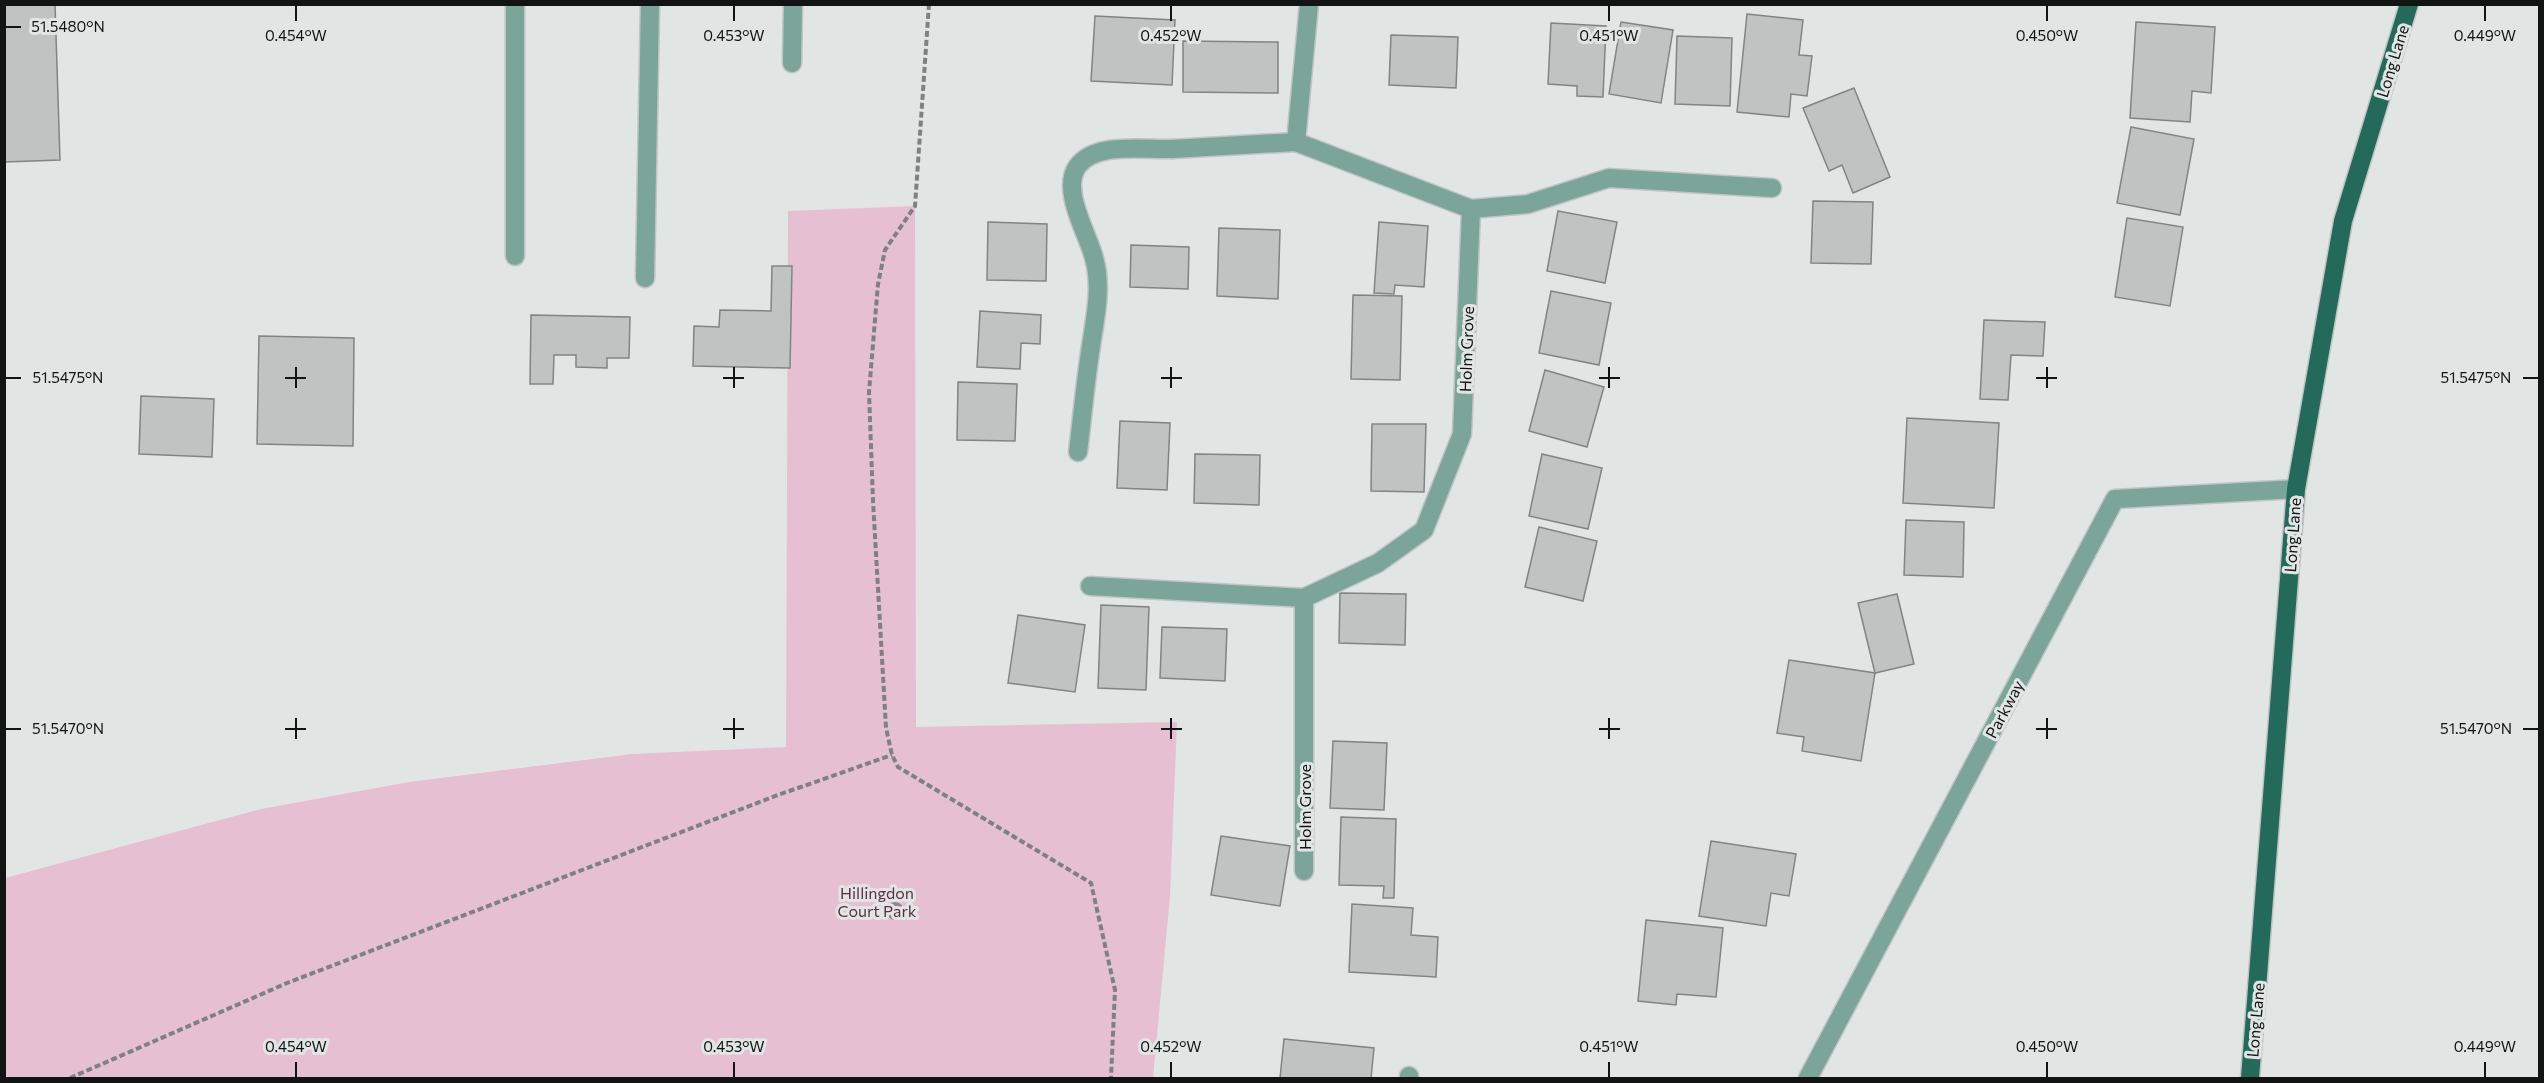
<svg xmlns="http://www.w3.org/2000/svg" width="2544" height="1083" font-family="Commissioner,sans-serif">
  <rect width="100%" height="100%" fill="#e1e6e5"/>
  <!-- green -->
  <polygon fill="#e6c0d2" points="915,206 916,727 1177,722 1170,897 1153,1078 5,1078 5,878 261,809 409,782 632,754 786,747 788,211"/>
  <!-- building -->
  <g fill="#bfc4c3" stroke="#808583" stroke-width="1.5">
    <polygon points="4,4 55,4 60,160 4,162"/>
    <polygon points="1747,14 1803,20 1799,55 1812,56 1807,96 1791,94 1789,117 1737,112"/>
    <polygon points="1095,16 1175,20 1172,85 1091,81"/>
    <polygon points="1621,22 1673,30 1661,103 1609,94"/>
    <polygon points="2136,22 2215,27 2211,93 2192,91 2190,122 2130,118"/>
    <polygon points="1551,23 1606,26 1603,97 1577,96 1577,86 1548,84"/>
    <polygon points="1391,35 1458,37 1456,88 1389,85"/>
    <polygon points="1677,36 1732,38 1730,106 1675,104"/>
    <polygon points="1183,41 1278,42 1278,93 1183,92"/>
    <polygon points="1854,88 1890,177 1853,193 1842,165 1829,171 1803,108"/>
    <polygon points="2131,127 2194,139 2180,215 2117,203"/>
    <polygon points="1813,201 1873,202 1871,264 1811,263"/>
    <polygon points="1558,211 1617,222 1605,283 1547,271"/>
    <polygon points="2127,218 2183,227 2170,306 2115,297"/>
    <polygon points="988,222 1047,224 1046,281 987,280"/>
    <polygon points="1379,222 1428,226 1424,287 1395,285 1394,294 1374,293"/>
    <polygon points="1219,228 1280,230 1278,299 1217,296"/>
    <polygon points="1131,245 1189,247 1188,289 1130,287"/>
    <polygon points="772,266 792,266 790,368 693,366 694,326 719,327 720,310 771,311"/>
    <polygon points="1551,291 1611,303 1599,365 1539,353"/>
    <polygon points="1353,295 1402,296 1400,380 1351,379"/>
    <polygon points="980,311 1041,315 1040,344 1021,343 1020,369 977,367"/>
    <polygon points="531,315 630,317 629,358 607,358 607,368 576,367 576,355 554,355 553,384 530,384"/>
    <polygon points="1984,320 2045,322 2043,356 2011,355 2008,400 1980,399"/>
    <polygon points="259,336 354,338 353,446 257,444"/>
    <polygon points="1545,370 1604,387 1587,447 1529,431"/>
    <polygon points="958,382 1017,384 1015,441 957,440"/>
    <polygon points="141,396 214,399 212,457 139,454"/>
    <polygon points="1907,418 1999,423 1994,508 1903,503"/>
    <polygon points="1120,421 1170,423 1167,490 1117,488"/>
    <polygon points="1372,424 1426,424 1424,492 1371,491"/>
    <polygon points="1195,454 1260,455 1259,505 1194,503"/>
    <polygon points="1542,454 1602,468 1588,529 1529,516"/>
    <polygon points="1906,520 1964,522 1963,577 1904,575"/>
    <polygon points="1539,527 1597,541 1583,601 1525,587"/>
    <polygon points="1340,593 1406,594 1405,645 1339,643"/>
    <polygon points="1897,594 1914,664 1875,673 1858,603"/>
    <polygon points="1101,605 1149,607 1146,690 1098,688"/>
    <polygon points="1018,615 1085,625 1075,692 1008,683"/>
    <polygon points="1162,627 1227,629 1225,681 1160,678"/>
    <polygon points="1789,660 1875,673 1861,761 1802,751 1804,737 1777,733"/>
    <polygon points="1333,741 1387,743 1384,810 1330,808"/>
    <polygon points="1341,817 1396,819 1394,898 1383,898 1384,886 1339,885"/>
    <polygon points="1221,836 1290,846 1280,906 1211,895"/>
    <polygon points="1711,841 1796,854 1789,896 1771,893 1766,926 1699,916"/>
    <polygon points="1352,904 1413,908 1411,935 1438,937 1436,977 1349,972"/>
    <polygon points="1646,920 1723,928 1716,997 1677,994 1676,1005 1638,1001"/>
    <polygon points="1284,1039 1374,1048 1371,1078 1280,1078"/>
  </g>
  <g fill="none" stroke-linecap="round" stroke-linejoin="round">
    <defs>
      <g id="lane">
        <polyline points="792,63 793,4"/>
        <polyline points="515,256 515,4"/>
        <polyline points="645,278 650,4"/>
        <path d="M1078 452C1082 419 1085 386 1090 353 1094 322 1103 289 1094 258 1088 234 1061 191 1077 167 1095 141 1144 150 1172 149"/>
      </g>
      <g id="street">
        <polyline points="1172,149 1296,142"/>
        <polyline points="1471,209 1528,204 1609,178 1772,188"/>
        <polyline points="1090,586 1304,598"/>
        <polyline points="1304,871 1304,598 1378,563 1424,530 1462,434 1471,209 1296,142 1309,4"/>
        <polyline points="1409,1078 1409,1076"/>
        <polyline points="1808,1078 2115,499 2296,489"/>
      </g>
      <polyline id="primary" points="2250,1078 2296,489 2343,221 2409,4"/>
    </defs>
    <!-- lane casing -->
    <use href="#lane" stroke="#c0c4c3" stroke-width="21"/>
    <!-- street casing -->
    <use href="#street" stroke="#c0c4c3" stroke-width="21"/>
    <!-- primary casing -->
    <use href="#primary" stroke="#c0c4c3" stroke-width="21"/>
    <!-- path -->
    <g stroke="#7e8181" stroke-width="4" stroke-dasharray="6 3" stroke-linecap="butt">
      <polyline points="929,4 915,206 885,250 878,284 869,392 873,501 886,728 892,755 898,767 1091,883 1115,990 1111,1078"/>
      <polyline points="70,1078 287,983 778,795 892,755"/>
    </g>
    <!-- lane -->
    <use href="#lane" stroke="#7aa598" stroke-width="18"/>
    <!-- street -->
    <use href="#street" stroke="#7aa598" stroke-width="18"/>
    <!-- primary -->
    <use href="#primary" stroke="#246a5a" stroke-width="18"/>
  </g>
  <!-- trees -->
  <circle fill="#98808e" cx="895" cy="911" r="9"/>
  <!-- ticks -->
  <path fill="none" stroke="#121313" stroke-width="2" d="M296 6V21M734 6V21M1171 6V21M1609 6V21M2047 6V21M2485 6V21M6 27H21M296 367V388M734 367V388M1171 367V388M1609 367V388M2047 367V388M6 378H21M285 378H306M723 378H744M1161 378H1182M1599 378H1620M2036 378H2057M2523 378H2538M296 718V739M734 718V739M1171 718V739M1609 718V739M2047 718V739M6 729H21M285 729H306M723 729H744M1161 729H1182M1599 729H1620M2036 729H2057M2523 729H2538M296 1062V1077M734 1062V1077M1171 1062V1077M1609 1062V1077M2047 1062V1077M2485 1062V1077"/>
  <g text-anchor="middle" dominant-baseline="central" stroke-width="6" stroke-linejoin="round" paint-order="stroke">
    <!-- street labels -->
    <g font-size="16" fill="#121313" stroke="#e1e6e5">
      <text transform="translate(2392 61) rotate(-73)">Long Lane</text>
      <text transform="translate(1466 349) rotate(-88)">Holm Grove</text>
      <text transform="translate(2292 535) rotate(-86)">Long Lane</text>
      <text transform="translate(2004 709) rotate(-62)">Parkway</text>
      <text transform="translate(1304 807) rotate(-90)">Holm Grove</text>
      <text transform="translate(2255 1020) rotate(-85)">Long Lane</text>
    </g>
    <!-- park labels -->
    <g font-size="16" fill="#5d2c47" stroke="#e1e6e5">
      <text x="877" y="892">Hillingdon<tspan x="877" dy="18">Court Park</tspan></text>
    </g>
  </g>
  <g font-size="15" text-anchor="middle" fill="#121313" stroke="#e1e6e5" stroke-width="6" stroke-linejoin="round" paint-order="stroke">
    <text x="68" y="32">51.5480°N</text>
    <text x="296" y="41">0.454°W</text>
    <text x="734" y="41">0.453°W</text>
    <text x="1171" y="41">0.452°W</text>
    <text x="1609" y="41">0.451°W</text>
    <text x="2047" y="41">0.450°W</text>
    <text x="2485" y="41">0.449°W</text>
    <text x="68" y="383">51.5475°N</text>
    <text x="2476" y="383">51.5475°N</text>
    <text x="68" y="734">51.5470°N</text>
    <text x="2476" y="734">51.5470°N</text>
    <text x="296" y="1052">0.454°W</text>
    <text x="734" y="1052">0.453°W</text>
    <text x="1171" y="1052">0.452°W</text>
    <text x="1609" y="1052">0.451°W</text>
    <text x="2047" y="1052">0.450°W</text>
    <text x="2485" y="1052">0.449°W</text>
  </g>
  <!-- border -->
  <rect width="2544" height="1083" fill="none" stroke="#121313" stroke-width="12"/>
</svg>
